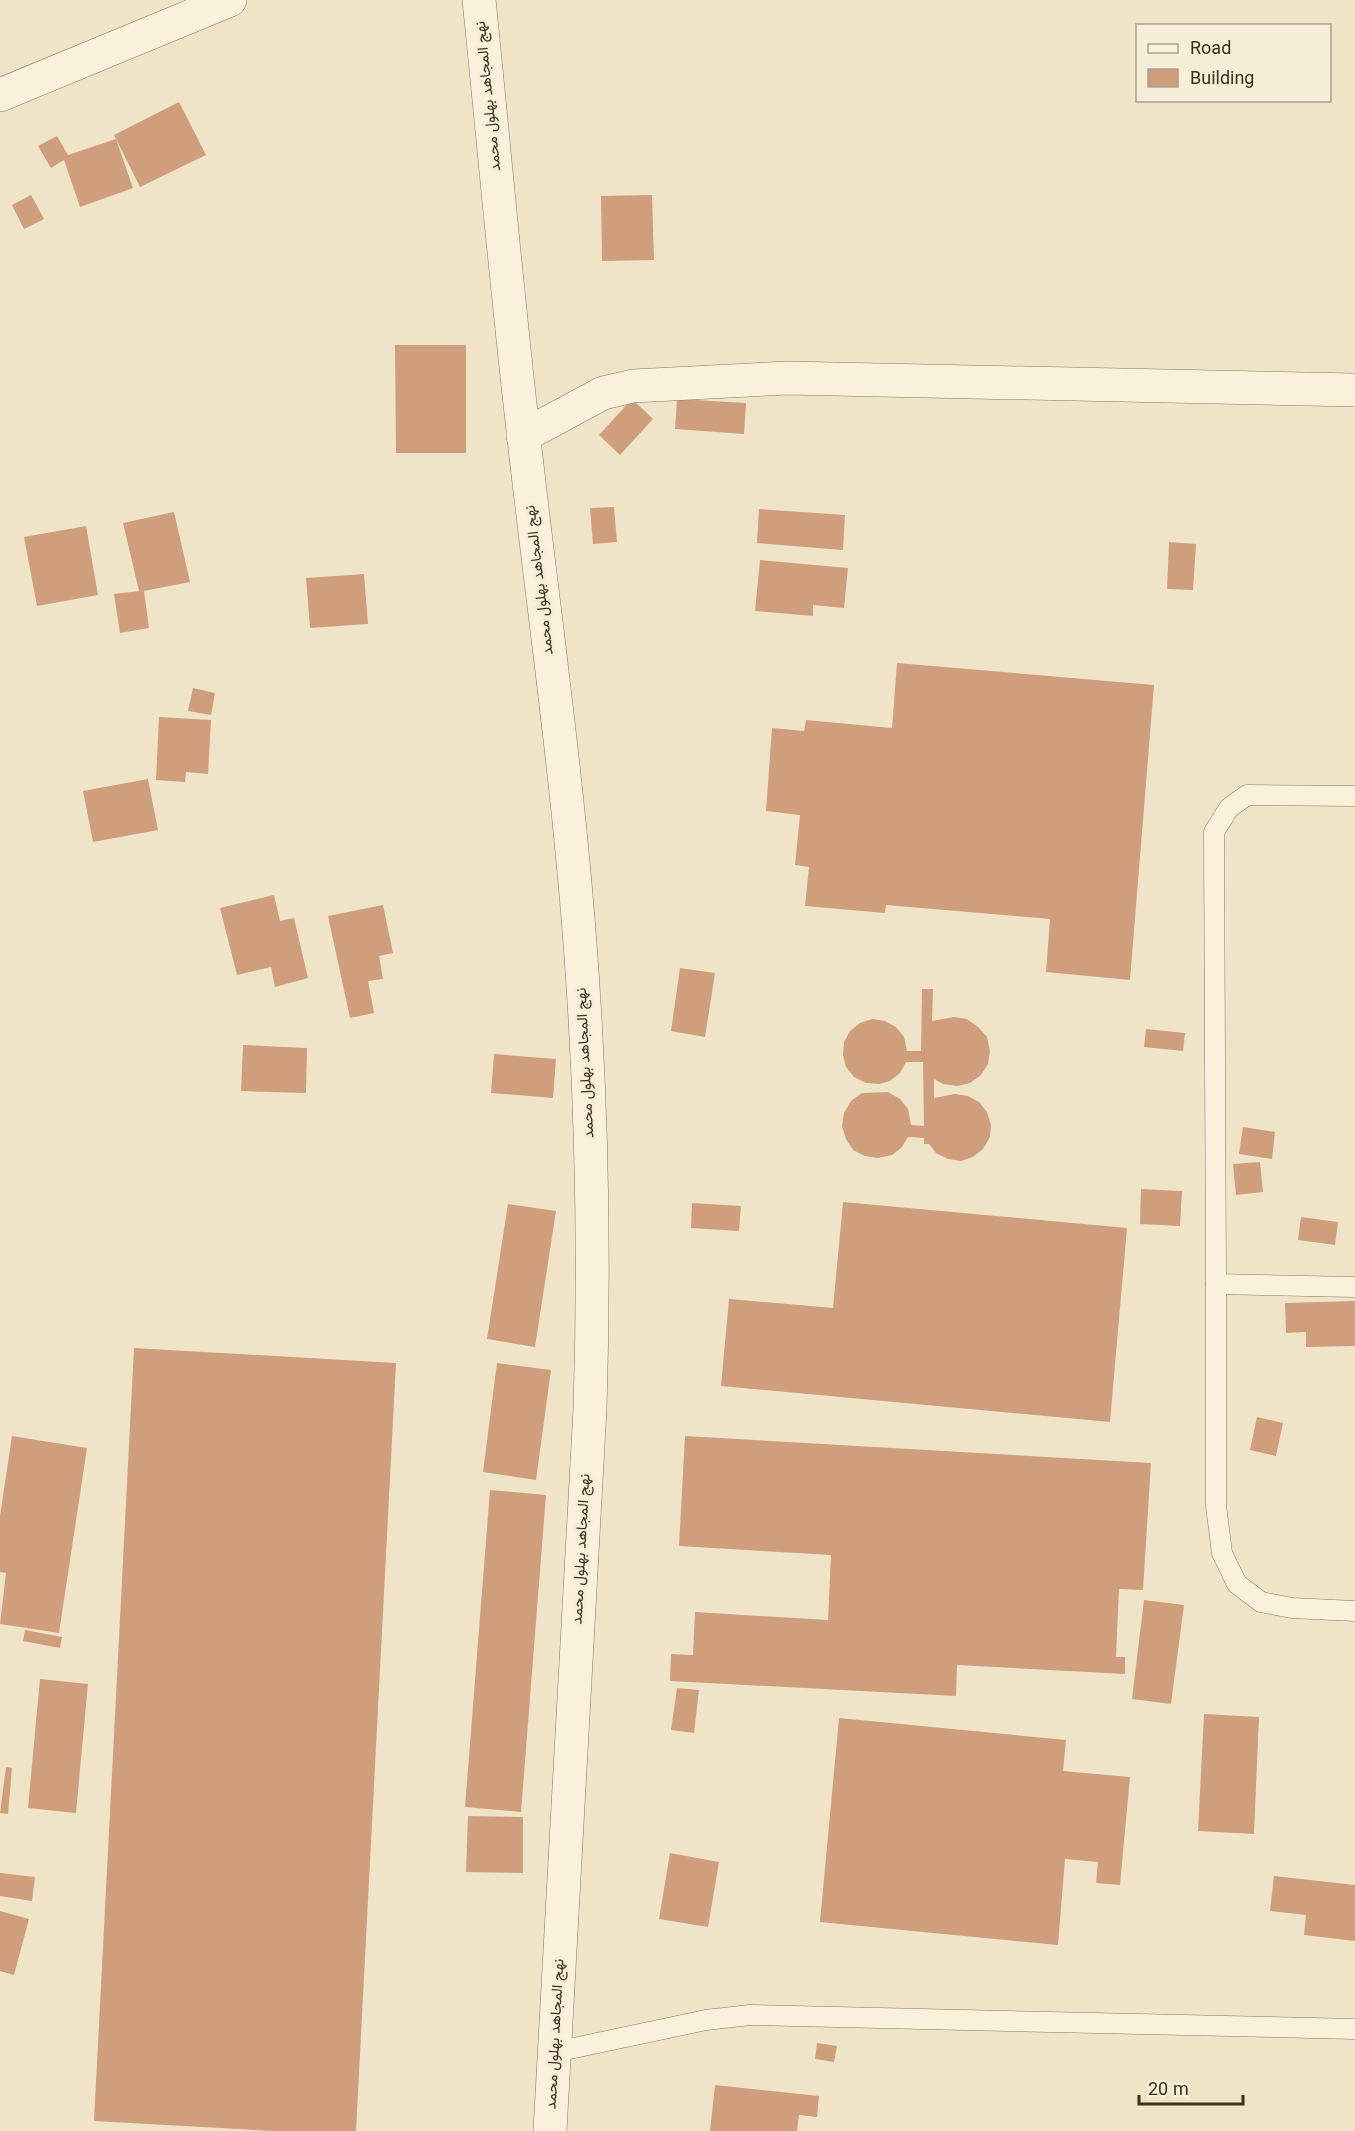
<svg xmlns="http://www.w3.org/2000/svg" width="1355" height="2131" font-family="Georgia,Vazirmatn,serif">
  <rect width="100%" height="100%" fill="#f0e4c8"/>
  <!-- building -->
  <g fill="#cf9f7d">
    <polygon points="179,102 206,155 140,187 114,135"/>
    <polygon points="57,136 68,155 116,139 133,188 80,207 64,160 51,168 38,146"/>
    <polygon points="31,195 44,219 24,229 12,205"/>
    <polygon points="652,195 654,260 602,261 601,196"/>
    <polygon points="395,345 466,345 466,453 396,453"/>
    <polygon points="632,399 653,419 620,455 599,435"/>
    <polygon points="677,399 746,403 744,434 675,429"/>
    <polygon points="614,507 617,542 593,544 590,508"/>
    <polygon points="759,509 845,515 843,550 757,543"/>
    <polygon points="174,512 190,582 144,591 149,628 120,633 114,594 139,591 123,523"/>
    <polygon points="86,526 98,595 37,606 24,537"/>
    <polygon points="1169,542 1196,544 1193,590 1167,589"/>
    <polygon points="760,560 848,568 844,608 813,605 813,616 755,611"/>
    <polygon points="364,574 368,624 310,628 306,578"/>
    <polygon points="897,663 1154,685 1130,980 1046,972 1050,919 886,905 885,913 805,906 809,867 795,865 800,815 766,811 772,728 804,731 806,720 892,728"/>
    <polygon points="193,688 215,693 211,715 188,711"/>
    <polygon points="159,717 211,720 208,774 186,772 185,782 156,780"/>
    <polygon points="148,779 158,830 93,842 83,791"/>
    <polygon points="274,895 280,921 294,918 308,978 275,987 271,967 237,975 220,908"/>
    <polygon points="383,905 393,953 379,956 383,979 368,981 374,1013 350,1018 328,916"/>
    <polygon points="680,968 715,973 705,1037 671,1031"/>
    <polygon points="922,989 933,989 932,1021 954,1017 967,1019 978,1027 987,1037 990,1051 988,1064 981,1075 970,1083 957,1086 943,1084 934,1079 934,1098 955,1094 968,1096 979,1102 987,1112 991,1125 990,1137 983,1149 973,1157 961,1161 948,1159 936,1153 929,1144 924,1144 924,1138 908,1137 902,1147 892,1155 878,1158 865,1156 853,1150 846,1139 842,1126 844,1113 851,1101 862,1093 888,1092 900,1099 908,1109 911,1125 924,1126 923,1062 906,1062 900,1073 890,1081 879,1084 866,1083 854,1077 846,1067 843,1055 844,1042 850,1031 860,1023 872,1019 885,1021 896,1027 904,1037 907,1051 921,1051"/>
    <polygon points="1146,1029 1185,1033 1183,1051 1144,1047"/>
    <polygon points="243,1045 307,1048 306,1093 241,1091"/>
    <polygon points="494,1054 556,1059 553,1098 491,1093"/>
    <polygon points="1243,1127 1275,1132 1272,1159 1239,1154"/>
    <polygon points="1260,1162 1263,1192 1236,1195 1233,1164"/>
    <polygon points="1141,1189 1182,1191 1180,1226 1140,1224"/>
    <polygon points="843,1202 1127,1228 1110,1422 721,1386 729,1299 833,1308"/>
    <polygon points="692,1203 741,1206 739,1231 691,1228"/>
    <polygon points="508,1204 556,1211 535,1347 487,1339"/>
    <polygon points="1301,1217 1338,1222 1335,1245 1298,1240"/>
    <polygon points="1355,1301 1355,1346 1306,1347 1306,1332 1286,1333 1285,1303"/>
    <polygon points="134,1348 396,1363 356,2131 272,2131 94,2121"/>
    <polygon points="497,1363 551,1370 536,1480 483,1472"/>
    <polygon points="1257,1417 1283,1423 1276,1456 1250,1450"/>
    <polygon points="12,1436 87,1448 59,1633 0,1624 6,1573 0,1572 0,1516"/>
    <polygon points="685,1436 1151,1463 1143,1590 1119,1589 1116,1657 1125,1657 1125,1674 957,1665 956,1696 670,1681 671,1654 693,1655 695,1612 828,1620 831,1555 679,1546"/>
    <polygon points="490,1490 546,1495 521,1812 465,1807"/>
    <polygon points="1144,1600 1184,1605 1171,1704 1132,1699"/>
    <polygon points="25,1630 62,1637 60,1648 23,1641"/>
    <polygon points="40,1679 88,1684 76,1813 28,1808"/>
    <polygon points="677,1688 699,1690 694,1733 671,1730"/>
    <polygon points="1204,1714 1259,1717 1254,1834 1198,1831"/>
    <polygon points="839,1718 1066,1740 1063,1771 1130,1777 1120,1885 1096,1883 1098,1862 1065,1859 1058,1945 820,1922"/>
    <polygon points="6,1767 12,1768 8,1814 0,1813"/>
    <polygon points="468,1816 523,1817 523,1873 466,1872"/>
    <polygon points="670,1853 719,1862 708,1927 659,1919"/>
    <polygon points="0,1873 35,1877 32,1901 0,1896"/>
    <polygon points="1274,1876 1355,1885 1355,1941 1304,1935 1306,1915 1270,1911"/>
    <polygon points="0,1911 29,1919 14,1975 0,1971"/>
    <polygon points="817,2043 837,2046 834,2062 815,2059"/>
    <polygon points="715,2085 819,2096 817,2117 799,2115 797,2131 710,2131"/>
  </g>
  <g fill="none" stroke-linecap="round" stroke-linejoin="round">
    <defs>
      <g id="service">
        <polyline points="1355,796 1247,795 1229,808 1214,832 1216,1284 1355,1287"/>
        <polyline points="1216,1284 1216,1506 1222,1553 1237,1584 1261,1602 1292,1608 1355,1611"/>
        <polyline points="555,2052 706,2020 750,2015 1355,2029"/>
      </g>
      <g id="minor">
        <polyline points="0,95 230,0"/>
        <polyline points="523,436 603,393 633,386 787,378 1355,390"/>
      </g>
      <path id="tertiary" d="M479 0C494 146 507 293 524 439 539 573 558 707 571 841 590 1030 596 1220 590 1409L550 2131"/>
    </defs>
    <!-- service casing -->
    <use href="#service" stroke="#8d765c" stroke-width="21"/>
    <!-- minor casing -->
    <use href="#minor" stroke="#8d765c" stroke-width="34"/>
    <!-- tertiary casing -->
    <use href="#tertiary" stroke="#8d765c" stroke-width="34"/>
    <!-- service -->
    <use href="#service" stroke="#faf1dc" stroke-width="20"/>
    <!-- minor -->
    <use href="#minor" stroke="#faf1dc" stroke-width="33"/>
    <!-- tertiary -->
    <use href="#tertiary" stroke="#faf1dc" stroke-width="33"/>
  </g>
  <g text-anchor="middle" dominant-baseline="central" stroke-width="6" stroke-linejoin="round" paint-order="stroke">
    <!-- street labels -->
    <g font-size="15" fill="#3d2e20" stroke="#f7eed8">
      <text transform="translate(489 96) rotate(-96)">نهج المجاهد بهلول محمد</text>
      <text transform="translate(540 580) rotate(-97)">نهج المجاهد بهلول محمد</text>
      <text transform="translate(586 1063) rotate(-93)">نهج المجاهد بهلول محمد</text>
      <text transform="translate(582 1549) rotate(-87)">نهج المجاهد بهلول محمد</text>
      <text transform="translate(556 2034) rotate(-87)">نهج المجاهد بهلول محمد</text>
    </g>
  </g>
  <!-- legend -->
  <rect x="1136" y="24" width="195" height="78" fill="#f7eed8" stroke="#ada18e" stroke-width="1.5"/>
  <rect x="1148" y="44" width="30" height="9" fill="#faf1dc" stroke="#ada18e" stroke-width="1.5"/>
  <text x="1190" y="54" font-size="18" fill="#3d2e20">Road</text>
  <rect x="1148" y="69" width="30" height="18" fill="#cf9f7d" stroke="#ada18e" stroke-width="1.5"/>
  <text x="1190" y="84" font-size="18" fill="#3d2e20">Building</text>
  <!-- scale -->
  <path d="M1139 2095v9h104v-9" fill="none" stroke="#3d2e20" stroke-width="3"/>
  <text x="1148" y="2095" font-size="18" fill="#3d2e20" stroke="#f7eed8" stroke-width="4.5" paint-order="stroke">20 m</text>
</svg>
